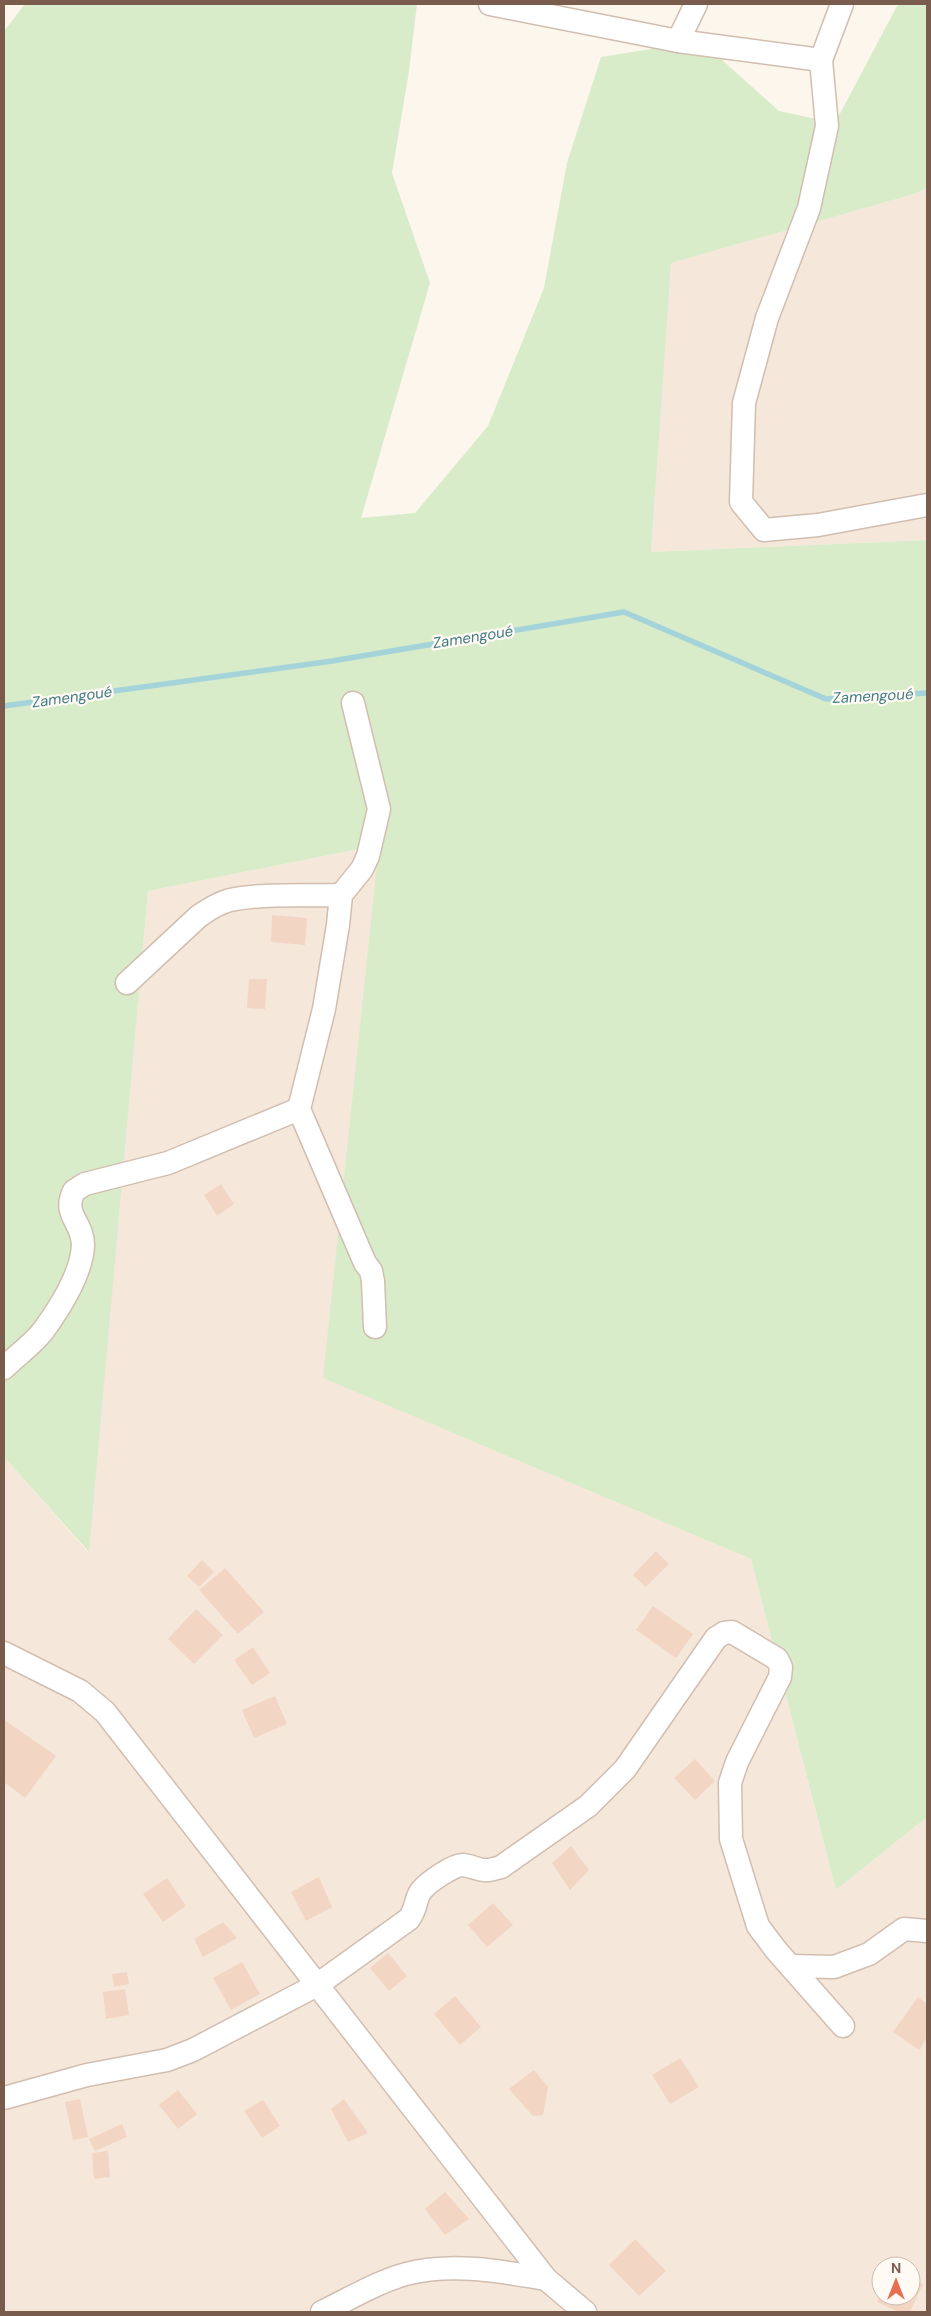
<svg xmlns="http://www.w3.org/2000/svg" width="931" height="2316" font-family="'DM Sans',sans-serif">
  <rect width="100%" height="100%" fill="#fdf6ec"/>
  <!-- residential -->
  <g fill="#f5e8da" fill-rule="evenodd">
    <polygon points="927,188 927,540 651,552 670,263 914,194"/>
    <path d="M380 845 324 1378 751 1559 836 1890 927 1817V2312H4V1457L88 1552 148 891ZM881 2266H911V2296H881Z"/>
  </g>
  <!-- green -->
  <polygon fill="#d8ecc9" points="25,4 417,4 409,71 392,173 430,283 361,518 415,513 488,426 544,288 567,163 601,57 701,41 779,111 835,123 897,6 902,4 927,4 927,188 914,194 671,263 651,552 927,540 927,1817 836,1890 751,1559 323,1378 379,845 148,891 89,1552 4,1457 4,31"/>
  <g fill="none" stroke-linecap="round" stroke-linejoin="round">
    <!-- stream -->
    <polyline stroke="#a5d3da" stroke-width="5.5" points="4,706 332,661 624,612 826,699 927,693"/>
  </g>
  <!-- building -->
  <g fill="#f3d5c3">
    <polygon points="272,915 307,918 305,945 271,942"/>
    <polygon points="249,979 267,979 265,1009 247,1008"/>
    <polygon points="221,1184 234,1204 217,1216 204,1195"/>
    <polygon points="656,1551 669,1564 646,1587 633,1575"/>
    <polygon points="202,1560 214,1572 199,1587 187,1576"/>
    <polygon points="225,1568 264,1612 238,1634 199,1590"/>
    <polygon points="653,1606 693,1634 676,1658 636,1630"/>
    <polygon points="196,1609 223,1635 194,1664 168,1639"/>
    <polygon points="253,1647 270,1673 252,1685 234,1660"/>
    <polygon points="275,1696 287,1724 254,1738 242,1710"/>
    <polygon points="6,1721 56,1756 25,1798 4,1782 4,1724"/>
    <polygon points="695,1759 715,1781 695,1800 674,1778"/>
    <polygon points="571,1846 589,1870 570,1890 552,1863"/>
    <polygon points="319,1877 332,1907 306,1921 291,1892"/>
    <polygon points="167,1878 186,1906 163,1922 143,1894"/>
    <polygon points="493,1903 513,1925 487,1947 468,1925"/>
    <polygon points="223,1922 237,1938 203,1957 194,1939"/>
    <polygon points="388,1953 407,1976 389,1991 370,1968"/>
    <polygon points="242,1962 260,1994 231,2010 213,1978"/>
    <polygon points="127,1972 129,1984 114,1987 112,1974"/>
    <polygon points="125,1989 129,2015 106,2019 103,1992"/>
    <polygon points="455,1996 481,2027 460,2045 434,2014"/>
    <polygon points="918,1997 927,2004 927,2038 919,2050 893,2032"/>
    <polygon points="680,2058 699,2087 670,2104 652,2075"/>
    <polygon points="534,2070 548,2087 543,2115 533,2116 509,2089"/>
    <polygon points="178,2090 197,2114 178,2129 159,2105"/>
    <polygon points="80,2099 88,2137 73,2140 65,2102"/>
    <polygon points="344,2099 368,2133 348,2142 331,2109"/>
    <polygon points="263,2100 280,2126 262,2138 244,2111"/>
    <polygon points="122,2124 127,2137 95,2151 89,2139"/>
    <polygon points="108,2151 110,2177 94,2179 92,2153"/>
    <polygon points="445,2192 469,2219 445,2235 425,2209"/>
    <polygon points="635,2239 666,2271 639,2296 609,2265"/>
    <polygon points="911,2278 923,2284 910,2312 899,2312 877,2302 881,2293 881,2296 911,2296"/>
  </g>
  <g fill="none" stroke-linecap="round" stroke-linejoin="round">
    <defs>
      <g id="minor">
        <polyline points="490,4 678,41 821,60"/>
        <polyline points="842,4 821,60 827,126 809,208 767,318 744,403 741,502 764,530 818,525 927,505"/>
        <polyline points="678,41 696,4"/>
        <polyline points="353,703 379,809 368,856 362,869 341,895 338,925 324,1009 299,1109 365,1263 371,1271 373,1281 375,1327"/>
        <path d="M127 983 199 916C209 909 219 903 230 900 264 893 306 896 341 895"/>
        <path d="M4 1368C16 1356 32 1345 43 1331 59 1309 82 1273 83 1245 83 1222 62 1215 74 1191L85 1184 168 1163 299 1109"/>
        <polyline points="4,1653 80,1691 105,1712 546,2279 585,2312"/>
        <polyline points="790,1966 834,1967 869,1954 904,1929 927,1931"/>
        <path d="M4 2098 87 2075 167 2060 193 2050 317 1985 409 1919C417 1908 415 1899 421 1891 427 1883 454 1864 463 1865 483 1868 478 1874 501 1867L588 1806 625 1769 716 1638 724 1633 732 1632 777 1659 781 1667 780 1677 737 1762 730 1783 731 1839 758 1926 776 1950 843 2026"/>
        <path d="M322 2312C349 2299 377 2282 406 2274 451 2262 501 2271 546 2279"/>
      </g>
    </defs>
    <!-- minor casing -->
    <use href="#minor" stroke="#d1beb0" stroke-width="25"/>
    <!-- minor -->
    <use href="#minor" stroke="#fff" stroke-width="22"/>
  </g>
  <g text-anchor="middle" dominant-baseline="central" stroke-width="4.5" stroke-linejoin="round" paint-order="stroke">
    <!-- water labels -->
    <g font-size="15" font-style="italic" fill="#437c86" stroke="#fffaf3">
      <text transform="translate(473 637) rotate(-9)">Zamengoué</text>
      <text transform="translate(873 696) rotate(-3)">Zamengoué</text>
      <text transform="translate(72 697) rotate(-8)">Zamengoué</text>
    </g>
  </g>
  <!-- border -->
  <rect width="931" height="2316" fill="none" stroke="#7a5c4d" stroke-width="10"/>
  <!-- north arrow -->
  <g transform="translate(896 2281)"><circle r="24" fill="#fffaf3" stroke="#cabbb1"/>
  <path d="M0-4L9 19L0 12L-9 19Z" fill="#e76f51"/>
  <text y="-8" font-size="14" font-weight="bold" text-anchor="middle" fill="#7a5c4d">N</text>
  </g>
</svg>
